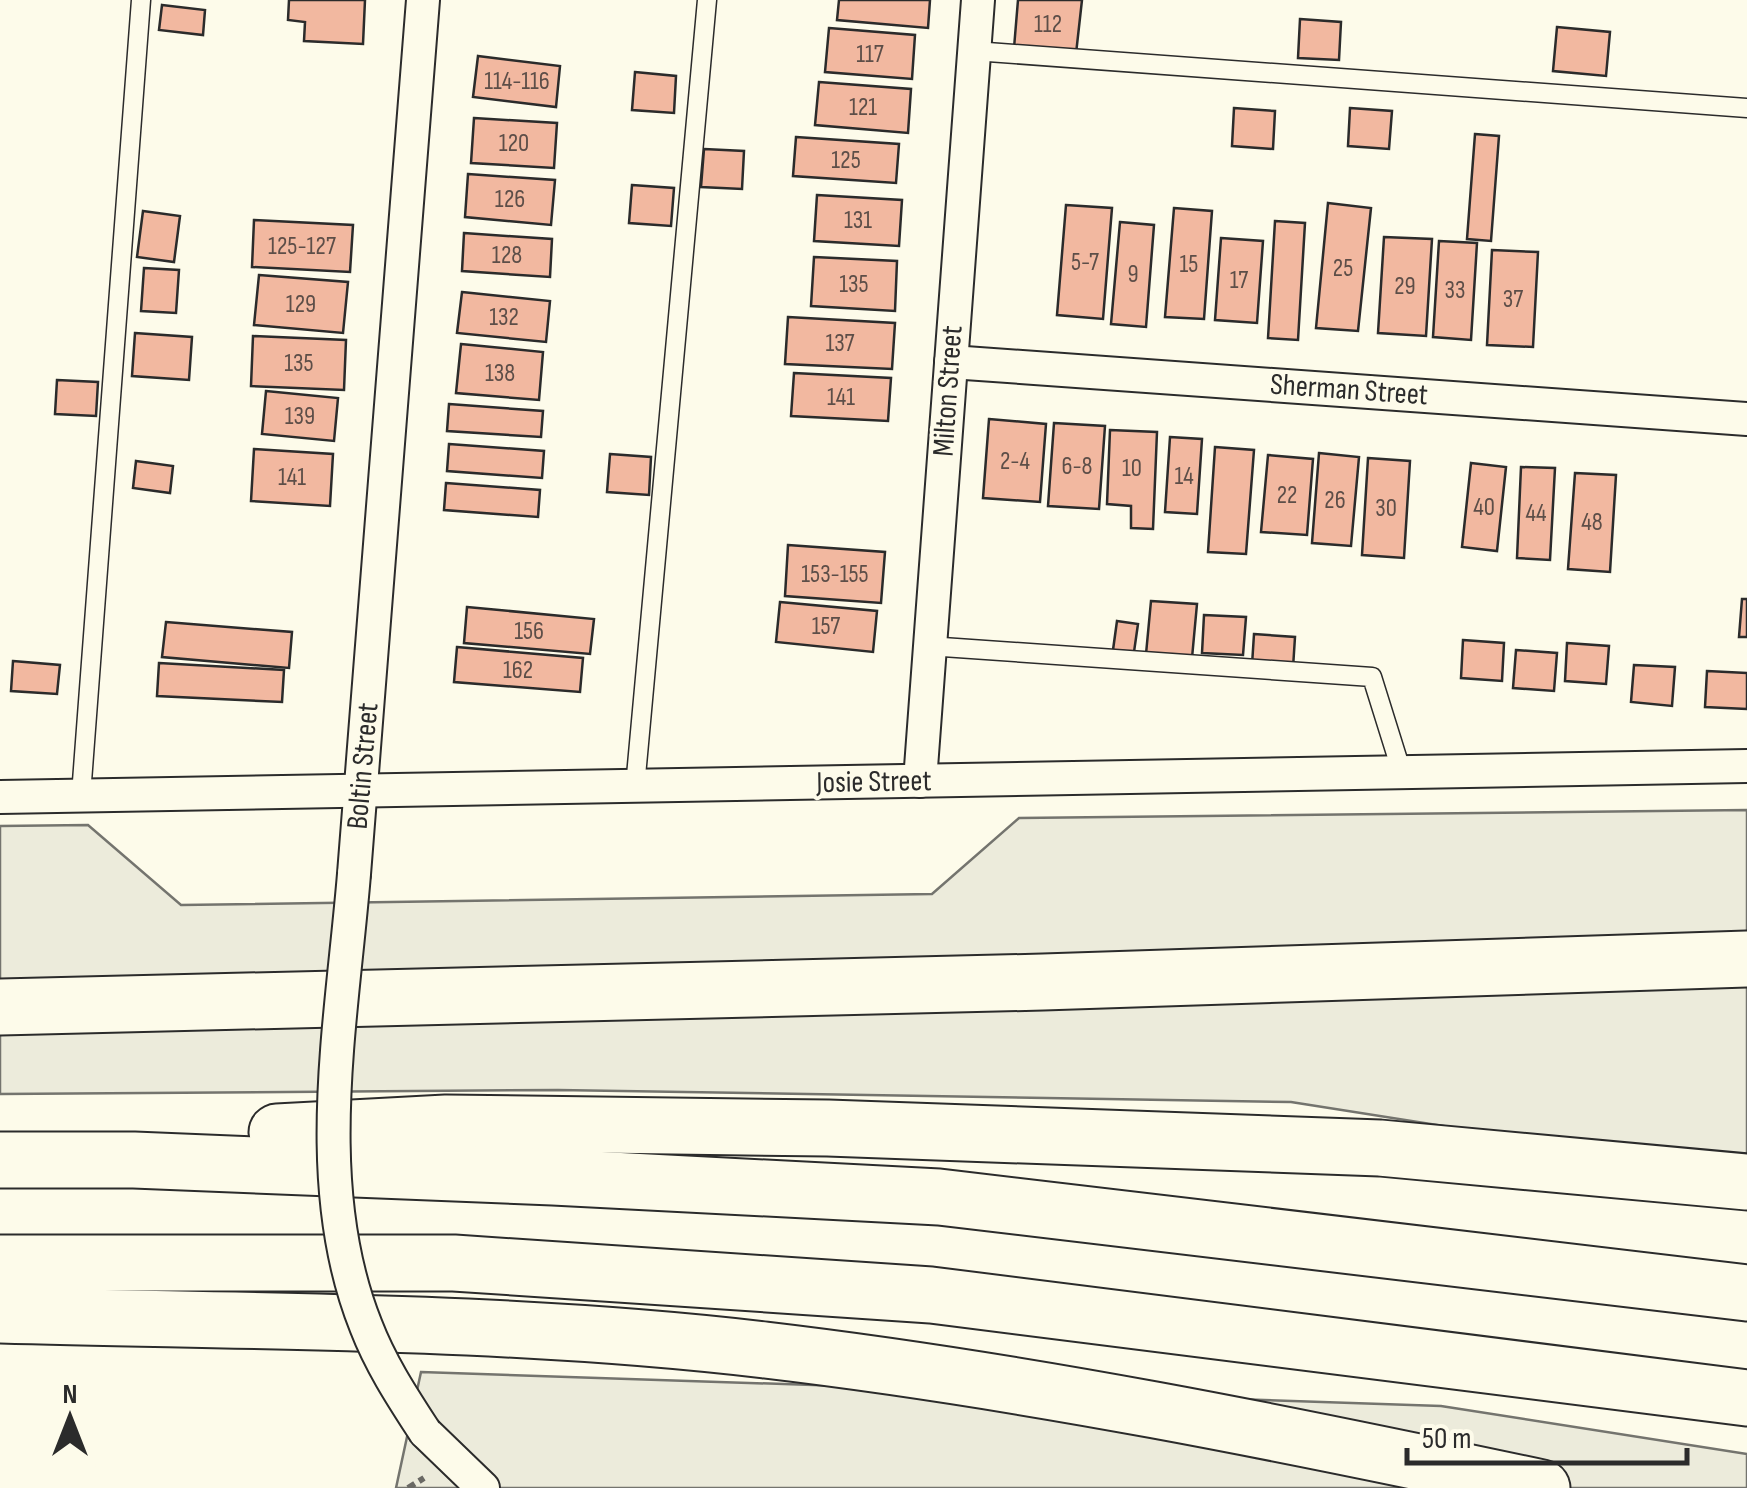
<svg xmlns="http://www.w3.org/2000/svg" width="1747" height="1488" font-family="'Sofia Sans Condensed',sans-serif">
  <rect width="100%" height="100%" fill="#fdfbea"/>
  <!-- green -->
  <g fill="#ecebdb" stroke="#74746e" stroke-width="2.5">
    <polygon points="1747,810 1747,1174 1291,1102 558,1090 0,1094 0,826 88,825 181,905 932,894 1019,818"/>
    <polygon points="421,1372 1441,1406 1747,1454 1747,1488 396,1488"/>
  </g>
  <!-- building -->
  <g fill="#f2b8a0" stroke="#2b2b2b" stroke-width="2.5">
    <polygon points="289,0 365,0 363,44 304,41 305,22 288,20"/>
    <polygon points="839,0 930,0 928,28 837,20"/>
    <polygon points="1018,0 1082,0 1076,54 1014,48"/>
    <polygon points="162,5 205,10 203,35 159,30"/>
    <polygon points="1300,19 1341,22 1339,60 1298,58"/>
    <polygon points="1557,27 1610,32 1606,76 1553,71"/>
    <polygon points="829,28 915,35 912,79 825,72"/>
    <polygon points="478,56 560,66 556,107 473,97"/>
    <polygon points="635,72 676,76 674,113 632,110"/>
    <polygon points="819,82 911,89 908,133 815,125"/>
    <polygon points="1234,108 1275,111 1273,149 1232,146"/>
    <polygon points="1350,108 1392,111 1389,149 1348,146"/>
    <polygon points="474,118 557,123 554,168 471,163"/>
    <polygon points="1475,134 1499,136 1491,241 1467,239"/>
    <polygon points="796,137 899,144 896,183 793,176"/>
    <polygon points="704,149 744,151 742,189 701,187"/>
    <polygon points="468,174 555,180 551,225 465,217"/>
    <polygon points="632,185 674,188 671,226 629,223"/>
    <polygon points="817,195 902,200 899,246 814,241"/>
    <polygon points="1328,203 1371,208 1358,331 1316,328"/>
    <polygon points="1066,205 1112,208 1103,319 1057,315"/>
    <polygon points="1174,208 1212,211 1204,319 1165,317"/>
    <polygon points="143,211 180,216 174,262 137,257"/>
    <polygon points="254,220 353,225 350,272 252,267"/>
    <polygon points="1275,221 1305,223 1298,340 1268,338"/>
    <polygon points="1120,222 1154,225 1146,327 1111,324"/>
    <polygon points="464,233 552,239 550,277 462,271"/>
    <polygon points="1384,237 1432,239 1426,336 1378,333"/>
    <polygon points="1221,238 1263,241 1257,323 1215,320"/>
    <polygon points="1439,241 1477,243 1471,340 1433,337"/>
    <polygon points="1492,250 1538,252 1533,347 1487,345"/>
    <polygon points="814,257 897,261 895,311 811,306"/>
    <polygon points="144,268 179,270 176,313 141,311"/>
    <polygon points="259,275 348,282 343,333 254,325"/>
    <polygon points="462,292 550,301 546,342 457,333"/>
    <polygon points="788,317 895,323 892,369 785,364"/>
    <polygon points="135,333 192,337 189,380 132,376"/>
    <polygon points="253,336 346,340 344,390 251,386"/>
    <polygon points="461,344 543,352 539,400 456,393"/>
    <polygon points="794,373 891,378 888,421 791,416"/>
    <polygon points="57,380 98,382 96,416 55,414"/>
    <polygon points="266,391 338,398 334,441 262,434"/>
    <polygon points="449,404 543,411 541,437 447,431"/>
    <polygon points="989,419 1046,424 1040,502 983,498"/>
    <polygon points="1054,423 1105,426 1099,509 1048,506"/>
    <polygon points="1110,430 1157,432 1153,529 1131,528 1131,506 1107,504"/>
    <polygon points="1170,437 1202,439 1197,514 1165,512"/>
    <polygon points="449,444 544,451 542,478 447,471"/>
    <polygon points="1215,447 1254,450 1246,554 1208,552"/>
    <polygon points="254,449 333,454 330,506 251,501"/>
    <polygon points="1319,453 1359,457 1351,546 1312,543"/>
    <polygon points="610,454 651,457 649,495 607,492"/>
    <polygon points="1268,455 1313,459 1307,535 1261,532"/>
    <polygon points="1368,458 1410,461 1404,558 1362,555"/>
    <polygon points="136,461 173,466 170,493 133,488"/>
    <polygon points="1471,463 1506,467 1497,551 1462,547"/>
    <polygon points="1521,467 1555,468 1550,560 1517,558"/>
    <polygon points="1575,473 1616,475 1610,572 1568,569"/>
    <polygon points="446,483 540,490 538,517 444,510"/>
    <polygon points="788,545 885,552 881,603 785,596"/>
    <polygon points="1742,599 1747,599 1747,637 1739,637"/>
    <polygon points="1151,601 1197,604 1192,658 1146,654"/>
    <polygon points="780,602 877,611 873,652 776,642"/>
    <polygon points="467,607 594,619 590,654 464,643"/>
    <polygon points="1204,615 1246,617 1243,655 1202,653"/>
    <polygon points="1117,621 1138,624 1134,652 1113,650"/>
    <polygon points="166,622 292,632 289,668 162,657"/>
    <polygon points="1254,634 1295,637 1293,668 1252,665"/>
    <polygon points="1463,640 1504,643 1502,681 1461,678"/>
    <polygon points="1567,643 1609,646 1606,684 1565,681"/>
    <polygon points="457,647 583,658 580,692 454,682"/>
    <polygon points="1516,650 1557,653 1554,691 1513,688"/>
    <polygon points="13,661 60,665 57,694 11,691"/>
    <polygon points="159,663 284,670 282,702 157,696"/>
    <polygon points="1634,665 1675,667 1672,706 1631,702"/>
    <polygon points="1707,671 1747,673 1747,709 1705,707"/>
  </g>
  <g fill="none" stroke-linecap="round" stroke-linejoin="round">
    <defs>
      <g id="lane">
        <polyline points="974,51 1747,108"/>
        <polyline points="928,646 1372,677 1402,773"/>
        <polyline points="635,787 707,0"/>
        <polyline points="81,795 141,0"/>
      </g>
      <g id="street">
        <polyline points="951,362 1747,419"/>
        <polyline points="920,781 978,0"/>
        <polyline points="0,797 1747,766"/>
        <polyline points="354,874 423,0"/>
        <polyline points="425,1432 483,1488"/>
      </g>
      <g id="highway">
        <polyline points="0,1007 1043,982 1747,959"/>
        <polyline points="277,1132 446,1123 828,1128 1380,1148 1747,1182"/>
        <polyline points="0,1160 134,1160 553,1177 939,1197 1747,1293"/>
        <polyline points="0,1263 454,1263 931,1295 1747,1398"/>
        <path d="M0 1315C254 1322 512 1320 765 1350 1027 1381 1284 1433 1542 1488"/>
      </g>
    </defs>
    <!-- lane casing -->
    <use href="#lane" stroke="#2b2b2b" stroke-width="21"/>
    <!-- street casing -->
    <use href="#street" stroke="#2b2b2b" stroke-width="36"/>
    <!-- highway casing -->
    <use href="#highway" stroke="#2b2b2b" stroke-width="59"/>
    <!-- path -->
    <polyline stroke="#6a6964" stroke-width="6" stroke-dasharray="8 5" stroke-linecap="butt" points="408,1488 424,1478"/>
    <!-- lane -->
    <use href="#lane" stroke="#fdfbea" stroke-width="18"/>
    <!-- street -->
    <use href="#street" stroke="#fdfbea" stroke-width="32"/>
    <!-- highway -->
    <use href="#highway" stroke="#fdfbea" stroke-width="55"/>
    <defs>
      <path id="street-bridge" d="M354 874C342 1021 309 1184 366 1326 381 1365 403 1398 425 1432"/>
    </defs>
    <!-- street-bridge casing -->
    <use href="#street-bridge" stroke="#2b2b2b" stroke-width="36" stroke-linecap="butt"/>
    <!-- street-bridge -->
    <use href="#street-bridge" stroke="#fdfbea" stroke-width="32"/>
  </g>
  <g text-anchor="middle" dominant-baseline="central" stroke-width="8" stroke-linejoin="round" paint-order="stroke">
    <!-- number labels -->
    <g font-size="25" fill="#5d4e48">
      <text x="1048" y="24">112</text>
      <text x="870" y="54">117</text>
      <text x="517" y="81">114-116</text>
      <text x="863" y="107">121</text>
      <text x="514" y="143">120</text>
      <text x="846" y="160">125</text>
      <text x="510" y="199">126</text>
      <text x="858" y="220">131</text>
      <text x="302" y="246">125-127</text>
      <text x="507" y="255">128</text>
      <text x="1085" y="262">5-7</text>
      <text x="1189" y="264">15</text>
      <text x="1343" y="268">25</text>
      <text x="1133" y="274">9</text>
      <text x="1239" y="280">17</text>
      <text x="854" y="284">135</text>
      <text x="1405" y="286">29</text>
      <text x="1455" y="290">33</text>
      <text x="1513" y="299">37</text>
      <text x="301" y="304">129</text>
      <text x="504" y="317">132</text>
      <text x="840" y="343">137</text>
      <text x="299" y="363">135</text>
      <text x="500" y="373">138</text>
      <text x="841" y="397">141</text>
      <text x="300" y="416">139</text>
      <text x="1015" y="461">2-4</text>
      <text x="1077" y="466">6-8</text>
      <text x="1132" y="468">10</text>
      <text x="1184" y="476">14</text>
      <text x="292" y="477">141</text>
      <text x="1287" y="495">22</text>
      <text x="1335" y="500">26</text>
      <text x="1484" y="507">40</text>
      <text x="1386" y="508">30</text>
      <text x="1536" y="513">44</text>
      <text x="1592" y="522">48</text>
      <text x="835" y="574">153-155</text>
      <text x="826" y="626">157</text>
      <text x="529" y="631">156</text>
      <text x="518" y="670">162</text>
    </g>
    <!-- street labels -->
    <g font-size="30" fill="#2b2b2b" stroke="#fdfbea">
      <text transform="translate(1349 390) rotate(4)">Sherman Street</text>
      <text transform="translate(948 391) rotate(-86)">Milton Street</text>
      <text transform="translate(363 766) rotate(-85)">Boltin Street</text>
      <text transform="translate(874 782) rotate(-1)">Josie Street</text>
    </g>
  </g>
  <!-- north arrow -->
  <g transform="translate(70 1418)" stroke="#fdfbea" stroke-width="8" paint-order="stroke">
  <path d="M0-8L18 38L0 25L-18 38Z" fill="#2b2b2b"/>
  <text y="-15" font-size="28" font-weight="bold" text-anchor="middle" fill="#2b2b2b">N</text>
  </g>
  <!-- scale -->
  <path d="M1407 1448v15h280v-15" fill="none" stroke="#2b2b2b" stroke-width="5"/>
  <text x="1422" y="1448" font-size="30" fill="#2b2b2b" stroke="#fdfbea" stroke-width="8" paint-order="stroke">50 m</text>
</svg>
